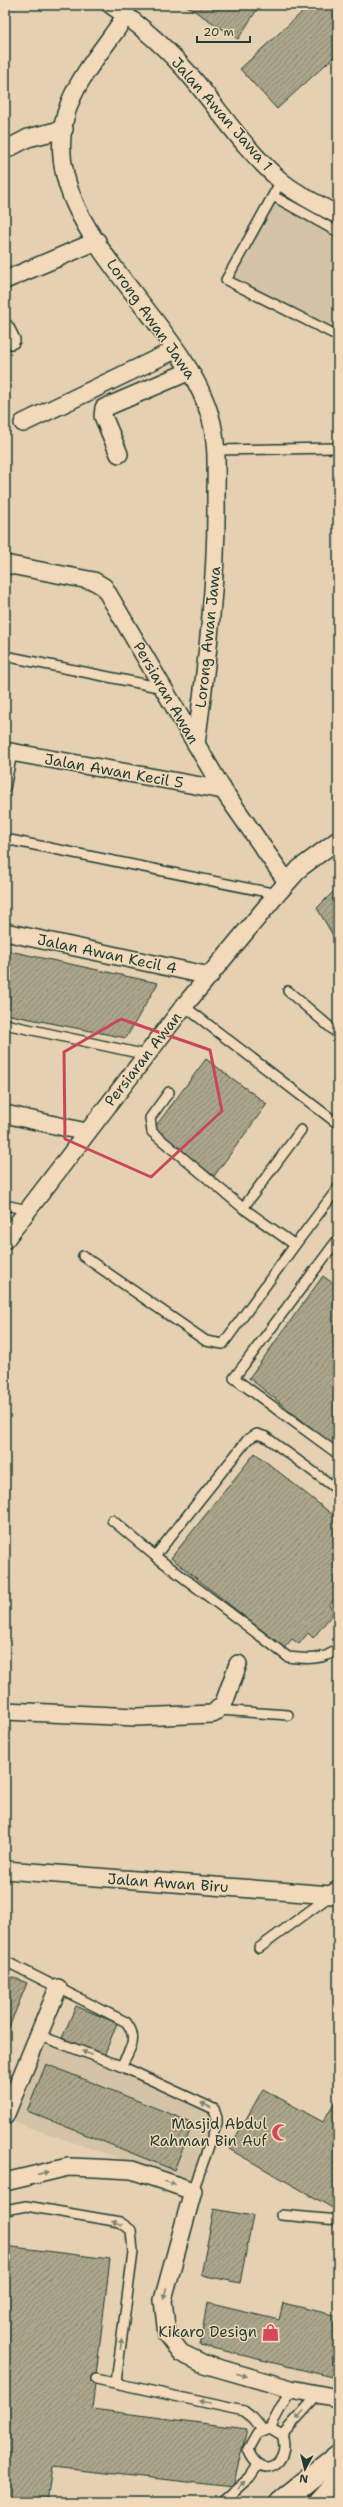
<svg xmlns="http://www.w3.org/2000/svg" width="343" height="2507" font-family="'Shantell Sans',sans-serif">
  <defs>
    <pattern id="building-hatch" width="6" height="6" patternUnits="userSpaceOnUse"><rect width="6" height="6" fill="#aba58b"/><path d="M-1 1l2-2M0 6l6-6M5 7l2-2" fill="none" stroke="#8b8872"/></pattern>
  </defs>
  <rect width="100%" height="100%" fill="#e5d0b1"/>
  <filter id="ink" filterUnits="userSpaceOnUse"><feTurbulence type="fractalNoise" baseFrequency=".025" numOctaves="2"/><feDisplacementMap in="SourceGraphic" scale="8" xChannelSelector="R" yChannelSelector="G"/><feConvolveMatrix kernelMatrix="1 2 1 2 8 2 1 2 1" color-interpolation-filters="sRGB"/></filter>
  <g filter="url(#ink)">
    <!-- built -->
    <g fill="#d4c3a6">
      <polygon points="275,200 338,236 338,330 233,277"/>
      <polygon points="42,2041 120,2069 207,2111 213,2117 213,2121 191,2183 11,2121"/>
    </g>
    <!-- building -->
    <g fill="url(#building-hatch)" stroke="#1f3d34">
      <polygon points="185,5 260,5 238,39"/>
      <polygon points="310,5 338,5 338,53 277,109 240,69"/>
      <polygon points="338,887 338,944 317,908"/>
      <polygon points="5,950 158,983 126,1038 5,1014"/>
      <polygon points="206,1059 267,1104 214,1176 152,1131"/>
      <polygon points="323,1276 338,1287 338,1440 334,1446 249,1378"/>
      <polygon points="255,1453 338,1519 338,1595 329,1606 335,1611 313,1638 308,1633 299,1644 292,1639 284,1648 171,1558"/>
      <polygon points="5,1974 27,1983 5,2037"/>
      <polygon points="76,2006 117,2023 104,2056 62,2038"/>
      <polygon points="46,2064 193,2123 174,2170 27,2111"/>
      <polygon points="263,2089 323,2122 338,2096 338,2211 229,2149"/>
      <polygon points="214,2209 253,2216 240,2283 201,2275"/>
      <polygon points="5,2246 110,2259 92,2409 247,2429 233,2487 52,2467 47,2502 5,2502"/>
      <polygon points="207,2303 279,2320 283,2303 338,2316 338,2377 336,2378 200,2345"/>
    </g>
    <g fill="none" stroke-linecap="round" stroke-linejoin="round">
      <defs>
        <g id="lane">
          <polyline points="281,181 226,280 338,336"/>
          <polyline points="273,196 338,232"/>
          <polyline points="216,450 336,448"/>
          <polyline points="5,656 163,688"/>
          <polyline points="5,788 12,753"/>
          <polyline points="5,839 277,894"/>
          <polyline points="288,991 338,1034"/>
          <polyline points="184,1006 338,1124"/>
          <polyline points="5,1024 147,1055"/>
          <polyline points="169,1092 150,1118 152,1132 243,1208 295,1245 338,1188"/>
          <polyline points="5,1205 28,1210"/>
          <polyline points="243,1208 301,1130"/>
          <polyline points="338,1239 234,1378 338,1454"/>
          <polyline points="83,1256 206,1341 223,1344 295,1245"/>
          <path d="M338 1490 266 1437 257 1434 248 1439 155 1556 288 1657C304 1659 326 1661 338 1648"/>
          <polyline points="112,1520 155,1556"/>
          <polyline points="219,1710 288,1715"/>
          <polyline points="259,1948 330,1896"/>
          <path d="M5 1961 126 2022C139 2038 130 2050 121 2066"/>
          <polyline points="38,2035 121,2066 214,2109 217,2118 217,2123 193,2191"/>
          <polyline points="5,2210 26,2206 120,2222 131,2230 133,2252 116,2382"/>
          <polyline points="281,2215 338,2220"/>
          <polyline points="96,2379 244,2411 253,2418 263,2430"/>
          <path d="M270 2428 282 2435C292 2463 260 2483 248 2449L257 2433Z"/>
          <polyline points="270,2428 291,2389"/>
          <polyline points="282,2435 318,2395"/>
          <polyline points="222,2502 250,2477 258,2465"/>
        </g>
        <g id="street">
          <path d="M111 5C142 26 170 51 194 80 222 114 247 152 281 181 298 195 319 205 338 215"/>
          <path d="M126 15C108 44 83 70 70 102 23 219 181 313 210 416 218 442 216 471 216 499 217 581 207 662 196 744"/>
          <polyline points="5,150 28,138 64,129"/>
          <polyline points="5,280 97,241"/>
          <polyline points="5,328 11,340"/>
          <polyline points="23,423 175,350"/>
          <polyline points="119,454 103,416 104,408 190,371"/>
          <polyline points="5,564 94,581 104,587 223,790 287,882"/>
          <polyline points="5,751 223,790"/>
          <polyline points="5,932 210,976"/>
          <polyline points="5,1114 86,1132"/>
          <polyline points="5,1240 184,1006 277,894 300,868 338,840"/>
          <polyline points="5,1711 136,1717 213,1714 224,1703 238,1664"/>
          <polyline points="5,1870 331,1895 338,1890"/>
          <polyline points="5,2116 58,1988"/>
          <polyline points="5,2182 68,2167 95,2168 132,2170 193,2191 163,2300 167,2335 181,2353 204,2364 291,2389 338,2398"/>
        </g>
        <g id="primary">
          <polyline points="281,2502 338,2456"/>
          <polyline points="320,2502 338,2482"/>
        </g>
      </defs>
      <!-- lane casing -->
      <use href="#lane" stroke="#1f3d34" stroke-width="12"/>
      <!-- street casing -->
      <use href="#street" stroke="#1f3d34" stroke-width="20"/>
      <!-- primary casing -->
      <use href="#primary" stroke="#1f3d34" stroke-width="25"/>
      <!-- lane -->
      <use href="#lane" stroke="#f2d9b9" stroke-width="9"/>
      <!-- street -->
      <use href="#street" stroke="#f2d9b9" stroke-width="17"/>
      <!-- primary -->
      <use href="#primary" stroke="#f2d9b9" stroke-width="22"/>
    </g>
    <!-- one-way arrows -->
    <defs><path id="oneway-solid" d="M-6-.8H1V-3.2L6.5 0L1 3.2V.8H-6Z"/></defs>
    <g fill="#7e8370">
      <use href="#oneway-solid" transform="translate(87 2053) rotate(-159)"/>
      <use href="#oneway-solid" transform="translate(206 2105) rotate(-153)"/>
      <use href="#oneway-solid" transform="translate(43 2173) rotate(-13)"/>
      <use href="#oneway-solid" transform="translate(170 2183) rotate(19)"/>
      <use href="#oneway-solid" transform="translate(117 2223) rotate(-161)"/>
      <use href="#oneway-solid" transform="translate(165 2293) rotate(105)"/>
      <use href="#oneway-solid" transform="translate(121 2344) rotate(-83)"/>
      <use href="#oneway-solid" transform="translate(242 2375) rotate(16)"/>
      <use href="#oneway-solid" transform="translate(205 2402) rotate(-168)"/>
      <use href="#oneway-solid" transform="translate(300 2415) rotate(132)"/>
      <use href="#oneway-solid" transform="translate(241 2485) rotate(-44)"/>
    </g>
  </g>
  <!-- marked area -->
  <path fill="none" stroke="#c84859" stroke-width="3" stroke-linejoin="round" d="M121 1019 210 1050 222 1111 151 1177 65 1139 64 1052Z"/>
  <!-- icons -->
  <defs>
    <symbol id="mosque-bare" viewBox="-9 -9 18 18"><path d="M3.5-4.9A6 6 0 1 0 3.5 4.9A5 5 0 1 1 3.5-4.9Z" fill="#d1495b" stroke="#f2d9b9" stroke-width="2.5" paint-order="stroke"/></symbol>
    <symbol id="shop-bare" viewBox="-9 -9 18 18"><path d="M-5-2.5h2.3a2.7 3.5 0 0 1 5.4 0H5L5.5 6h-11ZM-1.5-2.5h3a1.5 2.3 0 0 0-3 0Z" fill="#d1495b" stroke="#f2d9b9" stroke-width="2.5" paint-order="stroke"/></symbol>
  </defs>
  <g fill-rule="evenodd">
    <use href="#mosque-bare" x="268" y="2120" width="25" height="25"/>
    <use href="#shop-bare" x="258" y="2320" width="25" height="25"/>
  </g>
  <g text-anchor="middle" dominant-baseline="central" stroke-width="3" stroke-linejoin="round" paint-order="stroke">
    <!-- street labels -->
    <g font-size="15" fill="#1f3d34" stroke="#f2d9b9">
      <text transform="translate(222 114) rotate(49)">Jalan Awan Jawa 1</text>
      <text transform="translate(151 319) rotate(55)">Lorong Awan Jawa</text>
      <text transform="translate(208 637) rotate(-84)">Lorong Awan Jawa</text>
      <text transform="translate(166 693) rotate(60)">Persiaran Awan</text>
      <text transform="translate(114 771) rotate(10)">Jalan Awan Kecil 5</text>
      <text transform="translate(107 954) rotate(12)">Jalan Awan Kecil 4</text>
      <text transform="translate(143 1059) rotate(-52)">Persiaran Awan</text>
      <text transform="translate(168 1883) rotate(4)">Jalan Awan Biru</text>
    </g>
    <!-- poi labels -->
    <g font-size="15" fill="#1f3d34" stroke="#f2d9b9" text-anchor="end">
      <text x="267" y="2124">Masjid Abdul<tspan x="267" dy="17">Rahman Bin Auf</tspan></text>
      <text x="257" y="2332">Kikaro Design</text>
    </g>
  </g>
  <!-- margin -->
  <rect width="343" height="2507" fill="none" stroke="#f2d9b9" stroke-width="20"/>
  <rect x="10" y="10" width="323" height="2487" fill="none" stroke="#1f3d34" stroke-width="1.5" filter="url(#ink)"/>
  <!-- north arrow -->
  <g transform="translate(305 2469) rotate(187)" stroke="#f2d9b9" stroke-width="3" paint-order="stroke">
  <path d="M0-3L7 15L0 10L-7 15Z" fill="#1f3d34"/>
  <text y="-6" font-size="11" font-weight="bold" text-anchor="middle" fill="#1f3d34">N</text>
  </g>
  <!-- scale -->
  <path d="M197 36v6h53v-6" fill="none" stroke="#1f3d34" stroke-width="2"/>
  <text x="203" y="36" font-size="12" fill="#1f3d34" stroke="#f2d9b9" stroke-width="3" paint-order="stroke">20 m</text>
</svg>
